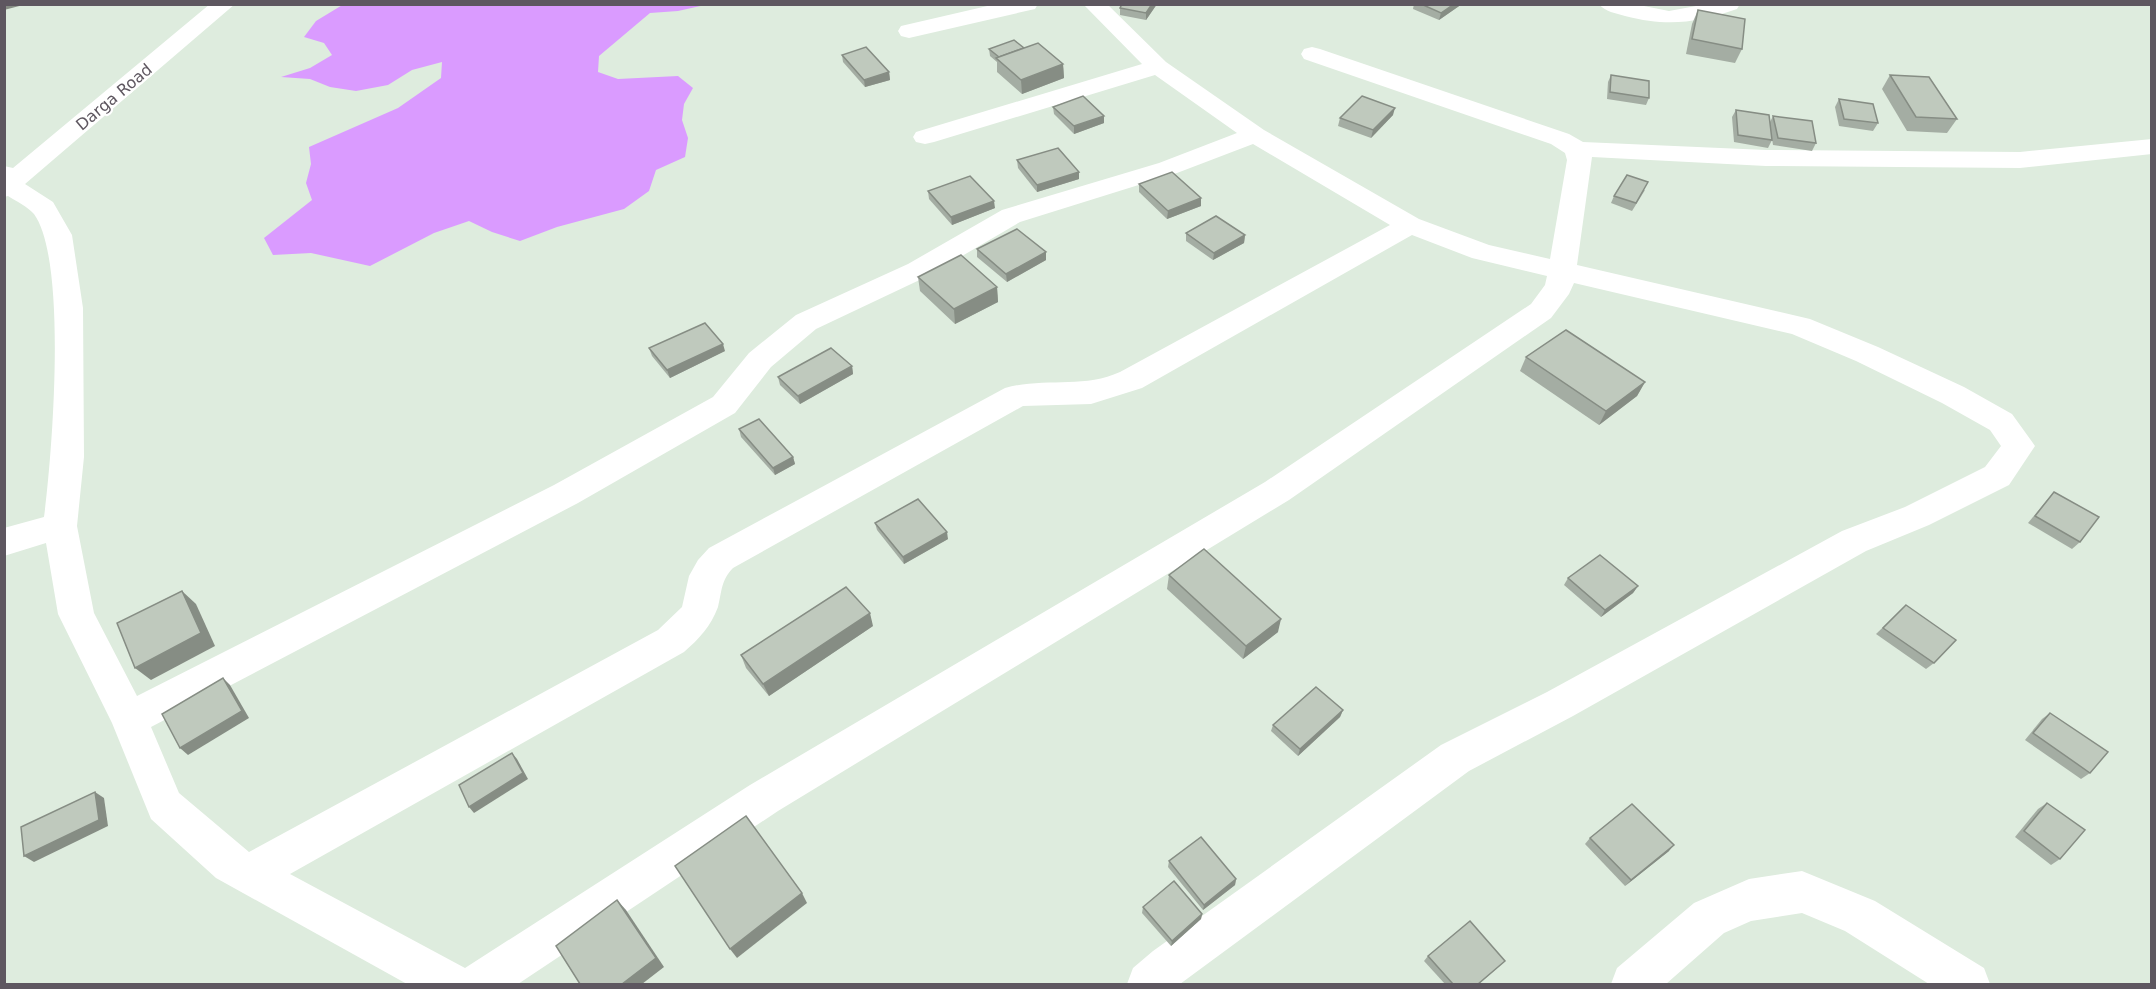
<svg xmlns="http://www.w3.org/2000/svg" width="2156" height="989" font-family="'DejaVu Sans',sans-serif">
  <rect width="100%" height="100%" fill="#deecde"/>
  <!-- water -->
  <polygon fill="#da9bff" points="344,4 705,5 678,11 650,13 599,56 598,72 618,79 678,76 693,88 684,104 682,120 688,138 685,157 656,170 649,191 624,209 557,227 520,241 492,232 469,221 434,233 370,266 311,253 273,255 264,238 312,200 306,183 311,164 309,147 398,108 441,78 442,62 412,70 388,85 356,91 330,87 310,79 281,77 310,68 332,55 324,43 304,37 316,21"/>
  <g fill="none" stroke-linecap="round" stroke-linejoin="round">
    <!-- minor -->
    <g fill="#fff" fill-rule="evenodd">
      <path d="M210 4H235L25 184 53 202 72 235 83 308 84 457 77 526 94 613 137 696 554 485 713 397 749 353 796 315 908 264 1002 210 1159 163 1237 133 1155 75 934 142 925 144 916 142 913 137 916 132 1142 64 1083 4H1107L1166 62 1264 130 1419 219 1489 245 1550 259 1567 160 1565 153 1551 144 1304 59 1301 54 1304 49 1312 47 1320 49 1569 134 1583 142 1766 150 2020 152 2152 139V154L2020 168 1766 166 1592 157 1577 265 1810 319 1878 347 1964 387 2012 414 2035 446 2009 485 1929 525 1866 551 1573 716 1469 771 1180 984H1127L1133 968 1153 951 1441 745 1547 692 1842 531 1905 507 1985 467 2001 446 1990 430 1942 403 1856 361 1792 334 1574 283 1569 294 1551 318 1289 500 778 811 518 984H407L216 878 151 819 112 723 58 614 46 543 4 556V528L44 517C52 457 68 261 34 214 28 207 16 201 8 196L4 197V166L13 168ZM1253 144 1390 225 1120 372C1083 389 1043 377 1005 388L709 548 698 560 689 576 682 607 658 630 249 852 179 793 151 727 578 503 735 413 771 367 816 329 928 276 1020 222 1177 173ZM1412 235 1472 258 1547 276 1545 285 1531 304 1265 482 750 785 465 968 290 874 684 652C699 639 711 626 718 607 722 591 721 580 733 568L1023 406 1091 404 1142 388Z"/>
      <polygon points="996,4 1038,4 1035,9 909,38 901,36 898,31 901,26"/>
      <path d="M1599 4H1634L1669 11 1707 4H1740L1737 9C1696 23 1668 27 1625 16 1616 13 1605 12 1599 4Z"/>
      <polygon points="1802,871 1875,901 1984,968 1990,984 1929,984 1845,931 1802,913 1751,921 1724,933 1666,984 1611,984 1617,968 1694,903 1749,879"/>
    </g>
  </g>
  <!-- wall -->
  <g fill="#a4ada3">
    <polygon points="1157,4 1146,20 1120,15 1120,8"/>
    <polygon points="1414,4 1462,4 1439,20 1413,9"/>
    <polygon points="1698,10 1742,49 1735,63 1686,54 1692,24"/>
    <polygon points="1024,48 1063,64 1064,78 1022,94 997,72 997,62 990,56 989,49"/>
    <polygon points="842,55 889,72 890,80 865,87 843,62"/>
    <polygon points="1611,75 1649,98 1646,105 1607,99 1608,82"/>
    <polygon points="1890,75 1957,119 1947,133 1907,131 1882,89"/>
    <polygon points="1839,99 1878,123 1873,131 1839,126 1835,107"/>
    <polygon points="1053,107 1104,116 1104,123 1074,134 1054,114"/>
    <polygon points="1736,110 1770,122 1773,116 1816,143 1812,151 1773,145 1771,132 1772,140 1768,148 1734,142 1732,117"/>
    <polygon points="1393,115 1371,138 1338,126 1340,118"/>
    <polygon points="1017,160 1079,179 1037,192 1018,168"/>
    <polygon points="1139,184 1201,206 1167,219 1139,192"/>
    <polygon points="1645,190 1632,211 1611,203 1614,196"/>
    <polygon points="928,191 995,208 952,225 929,199"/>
    <polygon points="1186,233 1245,235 1244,243 1213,260 1186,241"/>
    <polygon points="977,249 1046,252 1046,260 1007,282 977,257"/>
    <polygon points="918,277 997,287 998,302 955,324 920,291"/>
    <polygon points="649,348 725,351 670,378 652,356"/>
    <polygon points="1526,357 1645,382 1637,396 1599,425 1520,371"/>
    <polygon points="852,366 853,374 800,404 780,385 778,377"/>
    <polygon points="739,429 793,457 795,464 775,475 741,437"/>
    <polygon points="2054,492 2080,542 2072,549 2028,523 2047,500"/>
    <polygon points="875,523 948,539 904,564 877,530"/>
    <polygon points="1169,575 1278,632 1243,659 1167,589"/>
    <polygon points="1568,578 1638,586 1633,593 1601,617 1564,585"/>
    <polygon points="1906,605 1934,663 1926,669 1876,634"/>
    <polygon points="873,626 769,696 746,668 741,655"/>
    <polygon points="1343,710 1340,717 1298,756 1271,731 1273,725"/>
    <polygon points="2050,713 2090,773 2081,779 2025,740 2042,719"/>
    <polygon points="2047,803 2060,859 2051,865 2015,837 2038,809"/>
    <polygon points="1590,838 1669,851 1625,886 1585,844"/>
    <polygon points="1169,861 1236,879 1235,885 1203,910 1168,867"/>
    <polygon points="1143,907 1202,914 1201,919 1171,946 1142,913"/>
    <polygon points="1428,956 1505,961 1479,984 1445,984 1424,961"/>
  </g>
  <!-- shaded-wall -->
  <g fill="#868d84">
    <polygon points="4,4 27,4 4,10"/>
    <polygon points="1152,4 1157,4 1146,20 1146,13"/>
    <polygon points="1454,4 1462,4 1439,20 1441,13"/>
    <polygon points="1063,64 1064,78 1022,94 1021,80"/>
    <polygon points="889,72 890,80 865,87 864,80"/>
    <polygon points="1395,108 1393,115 1371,138 1373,130"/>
    <polygon points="1104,116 1104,123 1074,134 1074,126"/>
    <polygon points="1079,172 1079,179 1037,192 1037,185"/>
    <polygon points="1201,198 1201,206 1167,219 1168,211"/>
    <polygon points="994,201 995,208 952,225 951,217"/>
    <polygon points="1245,235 1244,243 1213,260 1214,253"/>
    <polygon points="1046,252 1046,260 1007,282 1006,274"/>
    <polygon points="997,287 998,302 955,324 954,309"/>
    <polygon points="723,344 725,351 670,378 667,370"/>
    <polygon points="852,366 853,374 800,404 798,396"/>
    <polygon points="1645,382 1637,396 1599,425 1606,411"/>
    <polygon points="793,457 795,464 775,475 773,468"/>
    <polygon points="947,532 948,539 904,564 903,557"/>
    <polygon points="1638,586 1633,593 1601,617 1605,610"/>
    <polygon points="182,591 196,604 215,646 151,680 135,668"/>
    <polygon points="870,613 873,626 769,696 763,684"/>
    <polygon points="1281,619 1278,632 1243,659 1246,646"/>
    <polygon points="223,678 230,685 249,718 188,755 180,748"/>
    <polygon points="1343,710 1340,717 1298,756 1300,749"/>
    <polygon points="512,753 517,759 528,779 474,813 469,807"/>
    <polygon points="95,792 104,798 108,826 34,862 24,856"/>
    <polygon points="1674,845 1669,851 1625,886 1631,880"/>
    <polygon points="1236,879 1235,885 1203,910 1204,905"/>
    <polygon points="802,893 807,903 737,958 730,949"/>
    <polygon points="617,900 626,910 664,967 642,984 622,984"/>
    <polygon points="1202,914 1201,919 1171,946 1172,941"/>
  </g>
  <!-- building -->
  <g fill="#bfc9bd" stroke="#868d84" stroke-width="1.5">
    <polygon points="1122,4 1152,4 1146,13 1120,8"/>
    <polygon points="1421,4 1454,4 1441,13"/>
    <polygon points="1698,10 1745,19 1742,49 1692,39"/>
    <polygon points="1014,40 1024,48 999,57 989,49"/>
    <polygon points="1038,43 1063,64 1021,80 996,58"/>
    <polygon points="866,47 889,72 864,80 842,55"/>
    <polygon points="1611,75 1649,81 1649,98 1610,92"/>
    <polygon points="1890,75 1929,77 1957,119 1916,117"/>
    <polygon points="1083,96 1104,116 1074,126 1053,107"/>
    <polygon points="1362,96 1395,108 1373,130 1340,118"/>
    <polygon points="1839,99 1873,104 1878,123 1844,119"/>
    <polygon points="1736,110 1769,115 1772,140 1738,135"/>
    <polygon points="1773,116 1812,121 1816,143 1778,138"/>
    <polygon points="1058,148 1079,172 1037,185 1017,160"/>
    <polygon points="1172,172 1201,198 1168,211 1139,184"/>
    <polygon points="1627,175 1648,182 1636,203 1614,196"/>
    <polygon points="970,176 994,201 951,217 928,191"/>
    <polygon points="1216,216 1245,235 1214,253 1186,233"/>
    <polygon points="1017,229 1046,252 1006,274 977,249"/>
    <polygon points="961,255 997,287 954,309 918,277"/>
    <polygon points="705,323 723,344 667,370 649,348"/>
    <polygon points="1566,330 1645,382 1606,411 1526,357"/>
    <polygon points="831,348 852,366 798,396 778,377"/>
    <polygon points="759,419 793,457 773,468 739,429"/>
    <polygon points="2054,492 2099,517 2080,542 2035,516"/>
    <polygon points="918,499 947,532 903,557 875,523"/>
    <polygon points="1204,549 1281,619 1246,646 1169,575"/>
    <polygon points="1600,555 1638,586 1605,610 1568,578"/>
    <polygon points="846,587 870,613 763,684 741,655"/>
    <polygon points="182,591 201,633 135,668 117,623"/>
    <polygon points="1906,605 1956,640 1934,663 1883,628"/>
    <polygon points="223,678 242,711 180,748 162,714"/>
    <polygon points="1316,687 1343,710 1300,749 1273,725"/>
    <polygon points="2050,713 2108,752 2090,773 2033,733"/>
    <polygon points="512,753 523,773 469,807 459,785"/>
    <polygon points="95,792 99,820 24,856 21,827"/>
    <polygon points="2047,803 2085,830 2060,859 2024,831"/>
    <polygon points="1632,804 1674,845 1631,880 1590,838"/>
    <polygon points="746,816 802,893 730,949 675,866"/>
    <polygon points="1201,837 1236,879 1204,905 1169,861"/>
    <polygon points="1174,881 1202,914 1172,941 1143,907"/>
    <polygon points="617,900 656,958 622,984 580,984 556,946"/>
    <polygon points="1470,921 1505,961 1478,984 1453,984 1428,956"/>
  </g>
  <g text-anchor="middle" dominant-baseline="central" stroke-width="4.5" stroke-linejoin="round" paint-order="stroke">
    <!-- far-street labels -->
    <g font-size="16" fill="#5e5760" stroke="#fff">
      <text transform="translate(114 97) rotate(-40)">Darga Road</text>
    </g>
  </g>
  <!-- border -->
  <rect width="2156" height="989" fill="none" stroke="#5e5760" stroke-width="12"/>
</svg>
